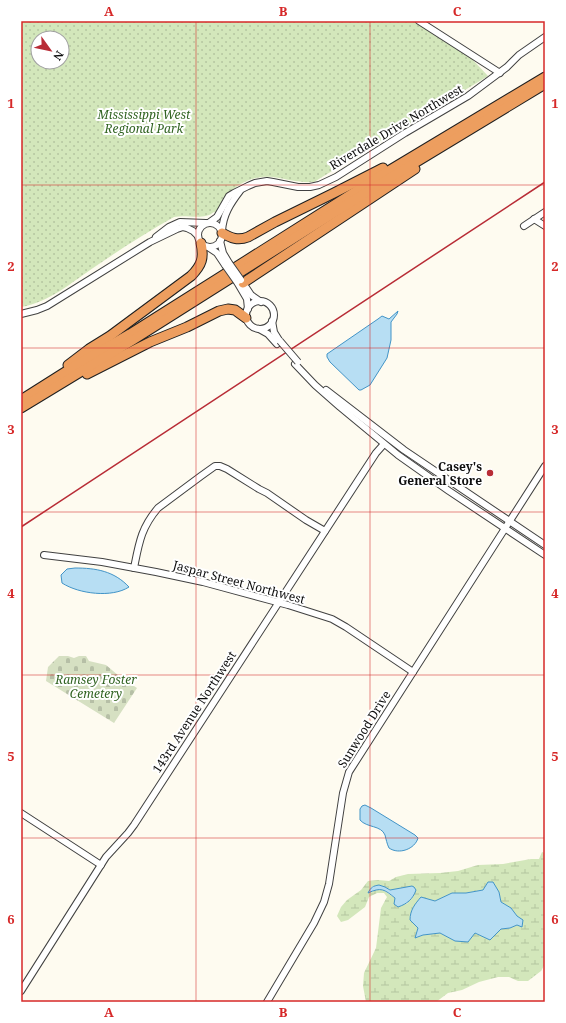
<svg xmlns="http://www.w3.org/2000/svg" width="566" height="1023" font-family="'Noto Serif',serif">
  <defs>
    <pattern id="grass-dots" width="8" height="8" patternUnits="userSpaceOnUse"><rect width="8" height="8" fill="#d3e7bb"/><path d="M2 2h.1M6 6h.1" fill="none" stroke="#b4c5a0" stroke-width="1.8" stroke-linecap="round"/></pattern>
    <pattern id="wetland-marsh" width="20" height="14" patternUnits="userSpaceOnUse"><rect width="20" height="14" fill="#d3e7bb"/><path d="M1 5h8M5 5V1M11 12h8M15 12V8" fill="none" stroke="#b4c5a0"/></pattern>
    <pattern id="cemetery-stones" width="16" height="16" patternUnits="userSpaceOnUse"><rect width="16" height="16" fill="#d6e0c2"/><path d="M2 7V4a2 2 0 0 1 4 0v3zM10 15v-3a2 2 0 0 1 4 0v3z" fill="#b6bfa6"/></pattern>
  </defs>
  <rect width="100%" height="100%" fill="#fefbf0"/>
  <!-- grass -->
  <path fill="url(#grass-dots)" fill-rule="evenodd" d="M21 21H413L472 59 488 76 314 182C299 183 287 179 273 177 256 175 238 182 228 195 223 201 220 208 217 214L214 212C203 221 187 214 174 217 147 232 121 249 96 266 72 282 50 302 21 307ZM38 38H62V62H38Z"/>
  <!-- wetland -->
  <path fill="url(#wetland-marsh)" fill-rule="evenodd" d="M542 852 545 853V964L541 971 528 981H518L509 977H498L479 982 462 990 448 993 436 1002H366L363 986 364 973 376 948 381 908 387 897 384 893H377L369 897 365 907 348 920 341 922 337 916 341 907 347 900 361 890 368 881 378 880 389 881 396 877 408 874 440 873 458 871 478 865 503 864 531 859H539ZM373 886 385 887 390 890 414 896 409 900 407 904 395 898 383 890 378 889 368 893 371 888ZM483 890 499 892 501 902 511 908 517 916V925L510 928 501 929 490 940 475 933 455 941 440 933 423 935 416 938 418 928 435 901 452 893H466Z"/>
  <!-- cemetery -->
  <polygon fill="url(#cemetery-stones)" points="59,656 68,656 74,658 79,656 86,656 89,661 106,665 119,676 137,688 114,723 46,681 48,667"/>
  <!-- water -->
  <g fill="#b7def3" stroke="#4294c7">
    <polygon points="398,311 397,314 391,322 391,340 387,358 370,385 361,390 359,390 330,362 327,357 327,354 378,319 382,316 389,319"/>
    <path d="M75 568C96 568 114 571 129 587 112 598 79 594 62 583L61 575 67 569Z"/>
    <path d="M365 805 371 808 415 835 418 838C415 849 399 855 389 848 387 844 386 839 385 835 381 825 367 828 360 820V809L362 806Z"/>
    <path d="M488 882H493L499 892 501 902 511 908 517 916 523 920 522 927 517 925 510 928 501 929 490 940 475 933 468 942 455 941 440 933 423 935 415 938 418 928 410 920C410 910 415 904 421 897L435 901 452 893H466L483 890Z"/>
    <path d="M379 885 385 887 390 890 412 886 414 887 416 890C413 899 407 904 398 907L394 904 395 898C384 889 381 887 368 893 371 887 373 886 379 885Z"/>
  </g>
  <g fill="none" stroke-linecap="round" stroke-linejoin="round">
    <defs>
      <g id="minor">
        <polyline points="419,21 500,73"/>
        <polyline points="534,219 545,226"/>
        <polyline points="210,222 217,217 229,196 234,193 248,186 255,183 267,181 273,182 298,187 310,187 319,185 336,177 405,133 468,96 507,67 519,55 545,37"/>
        <circle cx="210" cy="235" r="12"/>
        <polyline points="524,226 545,212"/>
        <path d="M222 231C223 215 230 204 240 191"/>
        <polyline points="156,237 169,227 180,222 206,223"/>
        <polyline points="220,241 223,253 229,263"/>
        <polyline points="208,247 217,253 225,265"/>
        <polyline points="241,280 251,295 261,302"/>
        <polyline points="237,282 247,299 248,309"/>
        <circle cx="260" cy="315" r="14"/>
        <polyline points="21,314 37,310 47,306 150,242 177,229 183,227 187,228 193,231 198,236"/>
        <polyline points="272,321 274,332 279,340"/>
        <polyline points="259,329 268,334 277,344"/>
        <polyline points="295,364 315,385 340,407 398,455 449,491 545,555"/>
        <polyline points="326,390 404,450 545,545"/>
        <polyline points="44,555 102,562 156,572 203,582 288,605 332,619 346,627 413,672"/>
        <path d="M134 568C139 543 141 528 158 508L201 476 215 466H220L227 469 259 489 267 493 306 520 325 531"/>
        <polyline points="21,813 101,865"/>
        <polyline points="21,991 106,857 128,833 134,825 359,479 376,453 384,444"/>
        <polyline points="267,1002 314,923 324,902 329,884 343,793 349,772 545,466"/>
      </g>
      <g id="highway">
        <path d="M222 233C231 238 238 241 248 237L275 222 334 193 383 168"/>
        <polyline points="243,283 415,169"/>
        <path d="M68 365 89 349 110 336 191 276C202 265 204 258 201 243"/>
        <polyline points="87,374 150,342 187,327 219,311 228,309 235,310 246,318"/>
        <polyline points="21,400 70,369 130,334 380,176 545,77"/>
        <polyline points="21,408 133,340 370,190 545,84"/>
      </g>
    </defs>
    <!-- minor casing -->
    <use href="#minor" stroke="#414141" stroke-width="8"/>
    <!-- highway casing -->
    <use href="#highway" stroke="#1f1f1f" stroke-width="11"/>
    <!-- minor -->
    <use href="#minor" stroke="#fff" stroke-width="6"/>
    <!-- highway -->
    <use href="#highway" stroke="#ed9e5f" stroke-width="9"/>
    <!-- rail -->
    <polyline stroke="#b82c36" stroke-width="1.5" points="21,527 545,182"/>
    <defs>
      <g id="minor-bridge">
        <polyline points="229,263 241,280"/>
        <polyline points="225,265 237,282"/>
        <polyline points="280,341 298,362"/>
      </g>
    </defs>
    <!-- minor-bridge casing -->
    <use href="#minor-bridge" stroke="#414141" stroke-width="8" stroke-linecap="butt"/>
    <!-- minor-bridge -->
    <use href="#minor-bridge" stroke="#fff" stroke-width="6"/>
  </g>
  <!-- grid -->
  <path fill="none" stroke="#d62828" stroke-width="1" stroke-opacity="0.55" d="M196 21V1002M370 21V1002M21 185H545M21 348H545M21 512H545M21 675H545M21 838H545"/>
  <!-- markers -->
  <circle fill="#b82c36" stroke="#fff" stroke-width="1.5" cx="490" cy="473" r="4"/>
  <g text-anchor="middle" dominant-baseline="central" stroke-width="4" stroke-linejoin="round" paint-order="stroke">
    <!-- park labels -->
    <g font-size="12" font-style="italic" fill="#306321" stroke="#fff">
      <text x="144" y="114">Mississippi West<tspan x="144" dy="14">Regional Park</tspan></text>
      <text x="96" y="679">Ramsey Foster<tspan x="96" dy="14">Cemetery</tspan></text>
    </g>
    <!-- street labels -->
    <g font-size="12" fill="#0e0e0e" stroke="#fff">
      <text transform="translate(396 127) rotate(-31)">Riverdale Drive Northwest</text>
      <text transform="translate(239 582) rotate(15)">Jaspar Street Northwest</text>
      <text transform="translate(194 712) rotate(-57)">143rd Avenue Northwest</text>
      <text transform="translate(364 729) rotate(-58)">Sunwood Drive</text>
    </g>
    <!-- poi labels -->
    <g font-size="12" font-weight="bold" fill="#0e0e0e" stroke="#fff" text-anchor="end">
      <text x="482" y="466">Casey's<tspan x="482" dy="14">General Store</tspan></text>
    </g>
  </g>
  <!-- border -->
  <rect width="566" height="1023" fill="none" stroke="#ffffff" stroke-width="44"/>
  <!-- north arrow -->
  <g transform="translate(50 50) rotate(123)"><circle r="19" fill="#ffffff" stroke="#9f9f9f"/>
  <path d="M0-3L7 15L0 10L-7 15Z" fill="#b82c36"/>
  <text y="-6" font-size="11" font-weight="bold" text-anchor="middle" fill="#0e0e0e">N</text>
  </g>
  <rect x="22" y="22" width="522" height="979" fill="none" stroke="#d62828" stroke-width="1.5"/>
  <g font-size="13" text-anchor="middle" font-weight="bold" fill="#d62828">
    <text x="109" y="16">A</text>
    <text x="283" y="16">B</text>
    <text x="457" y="16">C</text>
    <text x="11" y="108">1</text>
    <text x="555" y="108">1</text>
    <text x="11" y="271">2</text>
    <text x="555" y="271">2</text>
    <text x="11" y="434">3</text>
    <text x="555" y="434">3</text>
    <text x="11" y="598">4</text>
    <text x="555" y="598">4</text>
    <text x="11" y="761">5</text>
    <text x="555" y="761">5</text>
    <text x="11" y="924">6</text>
    <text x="555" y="924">6</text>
    <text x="109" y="1017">A</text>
    <text x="283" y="1017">B</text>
    <text x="457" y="1017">C</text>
  </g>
</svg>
